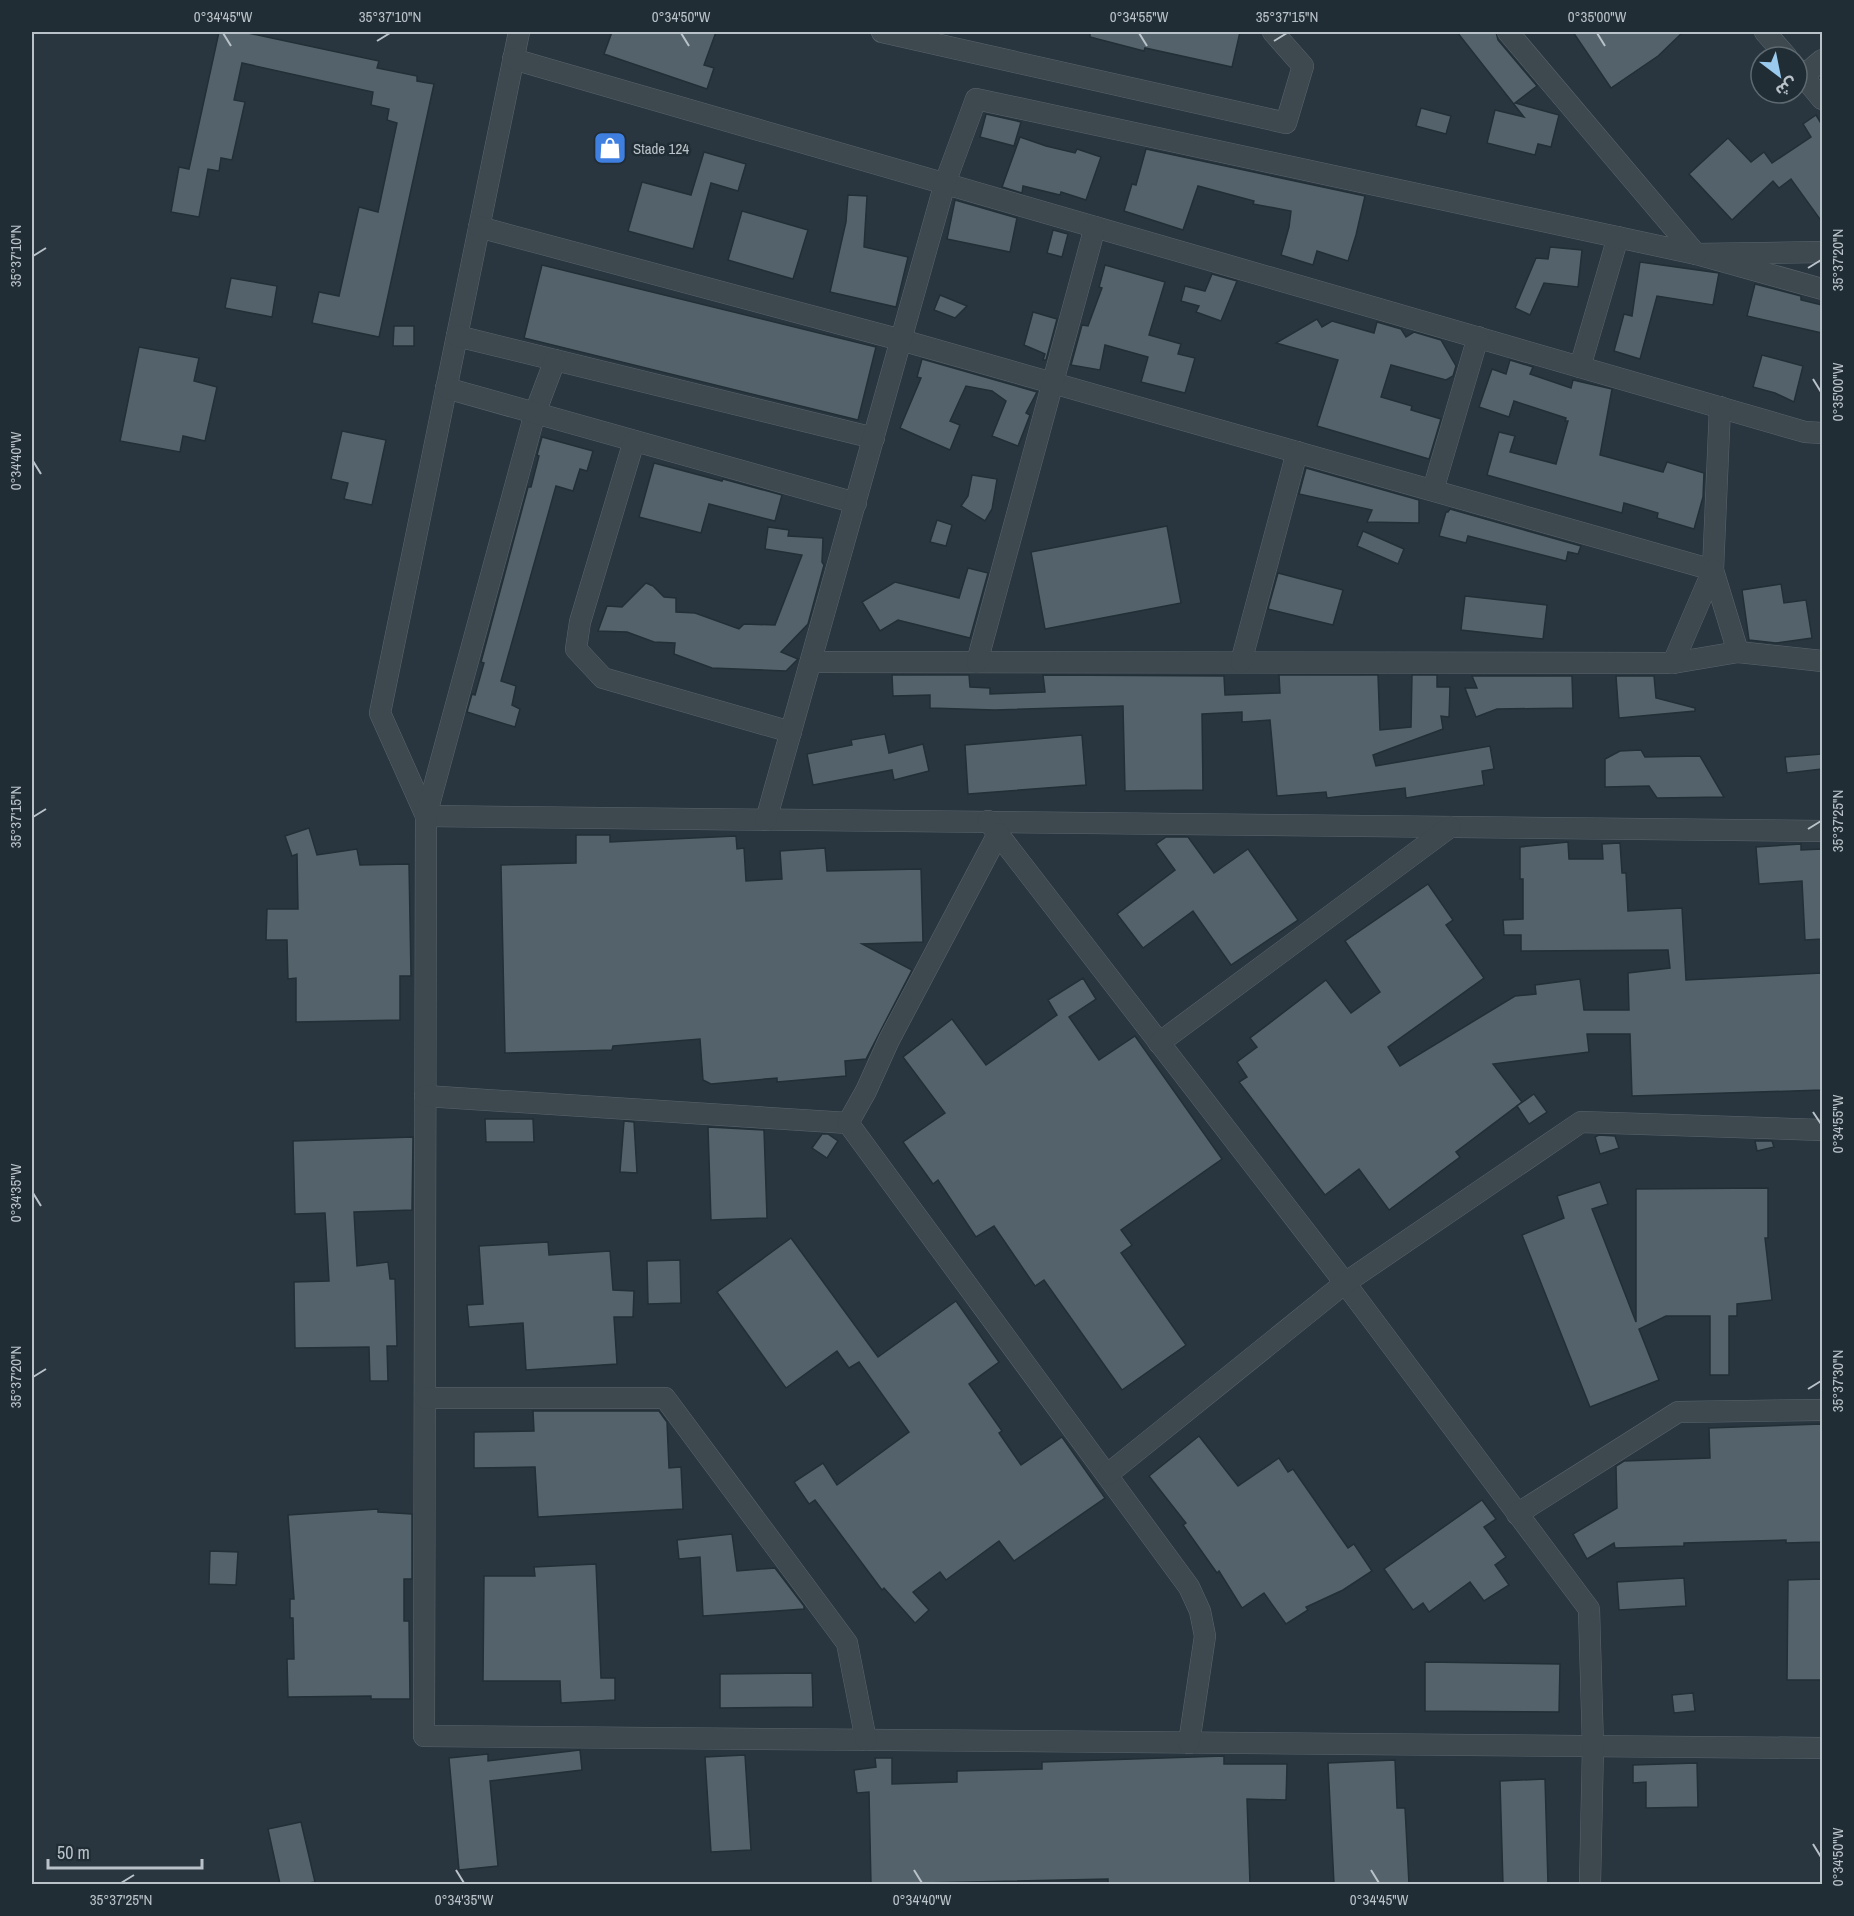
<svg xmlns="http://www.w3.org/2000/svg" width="1854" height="1916" font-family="'Archivo Narrow','Noto Sans Arabic',sans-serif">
  <rect width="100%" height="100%" fill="#29363f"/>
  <!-- building -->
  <g fill="#54636b" stroke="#232f36" stroke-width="1.5">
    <polygon points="219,32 243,32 379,61 377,68 417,76 417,81 434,84 379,337 312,323 319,292 339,296 359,207 378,212 397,123 387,120 389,109 371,105 373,92 242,63 234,100 245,102 232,160 221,158 219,171 208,169 199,217 171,212 179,167 189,169"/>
    <polygon points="612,32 716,32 704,65 714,68 707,89 604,54"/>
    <polygon points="1090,32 1240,32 1232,67 1145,48 1144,51 1090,37"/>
    <polygon points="1457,32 1496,32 1498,40 1537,86 1515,103 1559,115 1551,147 1538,144 1535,155 1487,143 1495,110 1524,117"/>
    <polygon points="1573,32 1683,32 1658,56 1611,88"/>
    <polygon points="1421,108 1451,116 1446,134 1416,126"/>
    <polygon points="986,114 1021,122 1014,146 980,137"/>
    <polygon points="1816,115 1822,125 1822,222 1791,179 1779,188 1773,181 1732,220 1689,174 1728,138 1751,162 1764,152 1772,163 1811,137 1803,124"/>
    <polygon points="1020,137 1046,146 1075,153 1077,149 1101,157 1086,200 1061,192 1060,195 1023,186 1022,193 1002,187"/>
    <polygon points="1146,149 1365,196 1356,235 1348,261 1317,251 1313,265 1281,255 1289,227 1291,211 1253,204 1254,201 1198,186 1183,230 1124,211 1132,184 1136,185"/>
    <polygon points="704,152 746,164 738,191 711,183 693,249 628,231 642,182 691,195"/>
    <polygon points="848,195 867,196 864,247 908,257 896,307 830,292 846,222"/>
    <polygon points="955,200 1017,218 1010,252 947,239"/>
    <polygon points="742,211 808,230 793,279 728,260"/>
    <polygon points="1053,230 1068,234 1062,257 1047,253"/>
    <polygon points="1550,247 1582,250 1578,287 1544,283 1530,315 1515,308 1536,258 1548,259"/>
    <polygon points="1640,262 1719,273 1713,305 1657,296 1640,359 1614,351 1624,314 1632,316"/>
    <polygon points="542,265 876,347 858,420 524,338"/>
    <polygon points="1105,265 1165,282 1149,335 1181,344 1178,354 1195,358 1185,393 1141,382 1148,357 1105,345 1100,370 1071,365 1082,325 1088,326 1102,288 1099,287"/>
    <polygon points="1212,274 1237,281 1221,321 1196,312 1199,306 1181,301 1185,286 1205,291"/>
    <polygon points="231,278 277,286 272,317 225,308"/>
    <polygon points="1755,284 1801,296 1801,300 1822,305 1822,333 1747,316"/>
    <polygon points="940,295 967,306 955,318 934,310"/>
    <polygon points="1033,312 1057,319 1046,360 1043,360 1045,354 1024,345"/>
    <polygon points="1317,319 1322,327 1332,321 1374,333 1377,322 1401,329 1406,337 1414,332 1441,340 1456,366 1453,376 1446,380 1391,365 1381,397 1412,406 1411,410 1441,419 1429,459 1317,426 1338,360 1276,343"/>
    <polygon points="394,326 414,326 414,346 393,346"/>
    <polygon points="139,347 199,358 194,381 217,387 205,441 183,436 180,452 120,441"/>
    <polygon points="1762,355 1803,366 1794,402 1775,393 1753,387"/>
    <polygon points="922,359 1037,392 1026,413 1030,415 1018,446 992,436 1006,401 992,391 966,386 950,421 960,425 950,450 900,428 921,378 917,377"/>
    <polygon points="1510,360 1533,367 1530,374 1571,388 1573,380 1612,389 1600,455 1663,472 1667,462 1704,473 1703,497 1694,529 1657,518 1658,513 1624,503 1622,513 1487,475 1499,432 1515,436 1510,452 1556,464 1568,421 1565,421 1566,418 1514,401 1509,417 1479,407 1492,369 1506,374"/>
    <polygon points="342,431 386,440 372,505 344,499 348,483 331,479"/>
    <polygon points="542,437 593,451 587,471 580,469 573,491 556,486 501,681 516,686 512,705 520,709 515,727 467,712 472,694 475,695 484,663 481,662 528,487 531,487 539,456 537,455"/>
    <polygon points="654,463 722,481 723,479 782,495 775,521 709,504 701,533 639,517"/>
    <polygon points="1306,468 1419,500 1419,523 1367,522 1372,510 1299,494"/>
    <polygon points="972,475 997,479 992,509 985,521 961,506 968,496"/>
    <polygon points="1450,509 1581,546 1578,554 1568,552 1566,561 1468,536 1466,543 1439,536 1446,512 1448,512"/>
    <polygon points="937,520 952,525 946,546 930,542"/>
    <polygon points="1167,526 1181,603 1045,629 1031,552"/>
    <polygon points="768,527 789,530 788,536 823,538 822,562 824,565 808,624 781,652 798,659 786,671 712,668 674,654 675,643 654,642 627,632 598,631 607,606 622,607 646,583 653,586 664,597 676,598 676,612 695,613 739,629 744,624 775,625 802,555 765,549"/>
    <polygon points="1363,531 1404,549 1398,564 1357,546"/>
    <polygon points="968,568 988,573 970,638 898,620 880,631 862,602 895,582 959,598"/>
    <polygon points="1278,573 1343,590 1333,625 1268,609"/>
    <polygon points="1781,584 1784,603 1806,600 1812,638 1776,643 1749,640 1742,590"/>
    <polygon points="1465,596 1547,605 1543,639 1461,630"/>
    <polygon points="892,675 969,675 970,687 990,688 990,694 1045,692 1043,675 1224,676 1225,695 1280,693 1279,675 1378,675 1380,730 1411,727 1412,675 1437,675 1437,687 1450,687 1449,717 1441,716 1443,729 1373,755 1376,766 1490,746 1494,769 1482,771 1484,785 1406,798 1405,788 1327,798 1326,792 1277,796 1270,720 1242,722 1242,712 1202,714 1203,790 1125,791 1123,706 995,710 930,708 930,695 893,696"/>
    <polygon points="1472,676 1572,676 1573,708 1497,709 1476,717 1465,688 1477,688"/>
    <polygon points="1616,676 1654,676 1656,698 1695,708 1695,711 1619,718"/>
    <polygon points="885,734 889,753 923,744 929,771 894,780 892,770 813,785 807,754 852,745 851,740"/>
    <polygon points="1082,735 1086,785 968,794 965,745"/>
    <polygon points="1641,750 1645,757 1700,756 1724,797 1657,798 1649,786 1605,787 1605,759 1620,751"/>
    <polygon points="1822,754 1822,769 1787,773 1785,757"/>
    <polygon points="309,828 317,855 357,849 360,865 409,864 411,976 400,976 400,1020 296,1022 296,978 288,979 287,940 266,940 267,909 298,909 297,854 292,856 285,836"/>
    <polygon points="576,835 610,835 610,842 736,836 737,849 744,848 746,881 782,879 780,851 825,848 827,871 921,869 923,942 862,944 912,970 866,1059 845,1061 846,1076 777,1082 777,1078 711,1084 703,1080 700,1039 613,1046 612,1050 505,1053 501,865 576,863"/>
    <polygon points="1166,837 1188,837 1214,873 1248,849 1298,920 1231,965 1193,911 1143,948 1117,914 1175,870 1156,844"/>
    <polygon points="1568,842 1569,859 1603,859 1602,844 1620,843 1622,873 1626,873 1628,911 1682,908 1686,980 1822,973 1822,1090 1632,1096 1630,1034 1587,1034 1589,1052 1493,1064 1522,1102 1456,1152 1460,1157 1389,1210 1359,1169 1325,1195 1239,1082 1247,1077 1237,1062 1257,1047 1250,1038 1326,980 1351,1013 1380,992 1345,941 1428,884 1453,920 1446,925 1484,978 1388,1047 1400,1066 1515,996 1536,994 1535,985 1580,979 1584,1010 1629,1010 1628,973 1670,968 1668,950 1521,951 1521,935 1504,935 1503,920 1523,919 1523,879 1520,879 1520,847"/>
    <polygon points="1801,844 1801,850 1822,849 1822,939 1805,940 1802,881 1759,884 1756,847"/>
    <polygon points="1083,978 1096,999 1069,1017 1099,1060 1135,1036 1222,1159 1121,1230 1132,1245 1121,1253 1186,1345 1122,1390 1044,1280 1035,1286 994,1226 976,1237 938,1180 933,1184 903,1142 945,1113 903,1057 952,1019 986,1065 1057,1015 1048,1000"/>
    <polygon points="1534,1094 1547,1112 1529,1124 1517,1106"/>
    <polygon points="485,1119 533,1119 534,1142 486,1142"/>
    <polygon points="624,1121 634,1122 637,1173 620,1172"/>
    <polygon points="708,1127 764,1130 767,1218 711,1220"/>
    <polygon points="822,1134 828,1134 838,1141 827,1158 812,1148"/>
    <polygon points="1599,1135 1615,1136 1619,1148 1600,1154 1595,1137"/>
    <polygon points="413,1137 412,1210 354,1212 357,1266 388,1262 390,1279 395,1279 397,1346 387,1346 388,1381 370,1381 369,1347 295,1348 294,1282 329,1281 325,1213 295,1214 293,1141"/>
    <polygon points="1755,1141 1772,1141 1774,1147 1757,1151"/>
    <polygon points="1600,1182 1608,1204 1592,1209 1636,1322 1636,1189 1768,1188 1768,1238 1765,1238 1772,1300 1737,1304 1737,1316 1729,1316 1729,1375 1710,1375 1710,1316 1666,1316 1639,1329 1659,1380 1590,1407 1522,1235 1564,1218 1557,1196"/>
    <polygon points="791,1238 878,1357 956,1301 999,1362 969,1384 1002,1431 999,1433 1021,1465 1062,1437 1105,1498 1014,1561 999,1541 946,1580 940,1572 913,1592 929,1610 915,1623 884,1588 882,1590 815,1500 809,1504 794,1482 823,1463 837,1485 909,1432 859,1362 849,1368 837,1351 786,1388 717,1292"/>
    <polygon points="548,1242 549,1255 610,1251 613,1290 634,1291 633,1317 614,1317 617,1364 526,1370 523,1323 469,1327 467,1305 483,1304 479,1246"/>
    <polygon points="680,1260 681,1303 648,1304 647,1261"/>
    <polygon points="533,1411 659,1411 667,1422 669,1468 681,1467 683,1509 538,1517 535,1467 474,1468 474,1432 534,1431"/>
    <polygon points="1822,1424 1822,1542 1786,1543 1786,1540 1684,1543 1684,1546 1615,1548 1614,1543 1587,1559 1573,1534 1617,1508 1616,1466 1624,1461 1710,1458 1709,1428"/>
    <polygon points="1199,1436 1238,1486 1279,1458 1288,1472 1293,1469 1348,1548 1354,1544 1372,1571 1343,1590 1306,1607 1308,1610 1286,1624 1264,1593 1242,1608 1219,1571 1217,1573 1183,1525 1186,1523 1149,1476"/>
    <polygon points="1482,1500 1496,1519 1484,1527 1506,1557 1495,1565 1509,1585 1484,1601 1470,1582 1429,1612 1423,1603 1413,1610 1384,1569"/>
    <polygon points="378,1509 378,1512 412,1514 412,1579 404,1579 404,1621 409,1621 410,1699 371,1699 371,1696 288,1697 287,1659 294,1659 293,1618 290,1618 290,1599 294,1599 288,1515"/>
    <polygon points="732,1534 737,1571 775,1568 804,1606 804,1609 703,1616 700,1557 679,1559 677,1540"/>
    <polygon points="210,1551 238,1552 236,1585 209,1584"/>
    <polygon points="596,1564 601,1678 615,1678 615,1700 561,1703 560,1681 483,1681 484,1576 535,1576 534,1567"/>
    <polygon points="1684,1578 1686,1606 1619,1610 1617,1582"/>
    <polygon points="1822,1579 1822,1680 1787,1680 1788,1580"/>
    <polygon points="1425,1662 1560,1664 1559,1712 1425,1711"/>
    <polygon points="812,1673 813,1707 720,1708 720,1674"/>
    <polygon points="1693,1693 1695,1711 1674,1713 1672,1695"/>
    <polygon points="580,1750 582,1770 490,1781 498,1866 459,1870 449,1758 488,1754 488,1761"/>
    <polygon points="745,1755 751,1850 711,1852 705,1757"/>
    <polygon points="1224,1756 1224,1764 1287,1764 1286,1800 1247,1799 1250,1884 1108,1884 1108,1879 871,1884 869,1792 857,1793 854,1770 876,1767 875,1758 892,1758 892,1784 957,1782 957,1771 1042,1769 1042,1762"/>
    <polygon points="1395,1760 1397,1808 1405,1808 1409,1884 1334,1884 1328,1763"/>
    <polygon points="1697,1763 1698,1807 1646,1808 1646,1782 1633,1783 1633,1765"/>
    <polygon points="1545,1779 1548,1884 1503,1884 1500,1781"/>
    <polygon points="301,1822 315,1882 302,1884 280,1884 268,1829"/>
  </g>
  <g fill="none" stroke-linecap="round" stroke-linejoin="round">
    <defs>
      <g id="minor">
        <polyline points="519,32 380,713 426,816 1822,831"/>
        <polyline points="882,32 1286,123 1303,66 1273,32"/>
        <polyline points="1765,32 1787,57"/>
        <polyline points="513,59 1805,432 1822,433"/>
        <polyline points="1797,69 1822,99"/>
        <polyline points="1803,76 1822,60"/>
        <polyline points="479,227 901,340 1713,570 1720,407"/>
        <polyline points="1822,252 1696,254 1822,289"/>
        <polyline points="457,336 874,438"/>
        <polyline points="555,360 535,413 426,816 424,1736 1822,1748"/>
        <polyline points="1580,367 1618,237"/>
        <polyline points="446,388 856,503"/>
        <polyline points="634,441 580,622 576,649 603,678 791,732"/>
        <polyline points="1433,490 1478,337"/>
        <polyline points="811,662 1673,663 1738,652 1822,661"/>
        <polyline points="977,662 1095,227"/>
        <polyline points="1241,662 1297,452"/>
        <polyline points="1673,663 1713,570 1738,652"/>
        <polyline points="766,820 945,183 976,99 1696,254 1508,32"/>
        <polyline points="988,821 1345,1283 1589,1609 1593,1747 1590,1884"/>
        <polyline points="1159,1043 1450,827"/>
        <polyline points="425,1096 848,1123 1189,1587 1200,1611 1205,1636 1189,1743"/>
        <polyline points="848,1123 866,1091 889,1040 998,834"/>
        <polyline points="425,1398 665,1398 847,1643 866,1740"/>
        <polyline points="1108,1474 1345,1283 1581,1122 1822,1130"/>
        <polyline points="1517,1514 1678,1412 1822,1410"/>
      </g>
    </defs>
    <!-- minor casing -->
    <use href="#minor" stroke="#5a656c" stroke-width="22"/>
    <!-- minor -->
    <use href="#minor" stroke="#3d484f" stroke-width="21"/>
  </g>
  <!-- ticks -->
  <path fill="none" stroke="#b9c2c9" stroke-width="2" d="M223 33 231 46M681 33 689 46M1139 33 1147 46M1597 33 1605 46M377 41 390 33M1274 41 1287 33M33 256 46 248M1808 268 1821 260M1813 379 1821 392M33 461 41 474M33 817 46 809M1808 829 1821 821M1813 1112 1821 1124M33 1193 41 1206M33 1377 46 1369M1808 1389 1821 1381M1813 1844 1821 1857M456 1870 464 1883M914 1870 922 1883M1371 1870 1379 1883M121 1883 134 1875"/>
  <!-- icons -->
  <defs>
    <symbol id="shop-square" viewBox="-11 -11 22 22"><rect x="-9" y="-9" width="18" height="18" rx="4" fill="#3f7fe0" stroke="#212d34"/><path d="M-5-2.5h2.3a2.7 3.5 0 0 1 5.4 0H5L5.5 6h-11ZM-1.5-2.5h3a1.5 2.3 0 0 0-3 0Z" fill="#fff"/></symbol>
  </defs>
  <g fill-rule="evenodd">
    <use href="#shop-square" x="591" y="129" width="38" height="38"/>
  </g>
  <g text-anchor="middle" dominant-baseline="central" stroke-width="5" stroke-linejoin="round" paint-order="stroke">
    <!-- poi labels -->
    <g font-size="15" fill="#b9c2c9" stroke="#212d34" text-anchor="start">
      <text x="633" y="148">Stade 124</text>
    </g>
  </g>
  <!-- border -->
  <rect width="1854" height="1916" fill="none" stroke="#212d34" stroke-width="66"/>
  <!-- north arrow -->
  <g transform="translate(1779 75) rotate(148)"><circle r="28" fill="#212d34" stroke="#5e6970" stroke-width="1.5"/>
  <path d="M0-4.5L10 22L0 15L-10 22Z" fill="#9acaee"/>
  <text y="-9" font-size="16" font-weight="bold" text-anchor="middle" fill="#b9c2c9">ش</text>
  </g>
  <!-- scale -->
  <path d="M48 1859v9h154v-9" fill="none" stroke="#b9c2c9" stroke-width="3"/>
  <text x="57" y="1859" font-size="18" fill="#b9c2c9" stroke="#212d34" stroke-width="4.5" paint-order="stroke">50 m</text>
  <rect x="33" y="33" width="1788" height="1850" fill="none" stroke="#b9c2c9" stroke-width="2"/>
  <g font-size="15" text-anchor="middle" fill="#b9c2c9">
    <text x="223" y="22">0°34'45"W</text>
    <text x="390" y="22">35°37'10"N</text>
    <text x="681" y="22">0°34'50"W</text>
    <text x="1139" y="22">0°34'55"W</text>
    <text x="1287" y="22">35°37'15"N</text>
    <text x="1597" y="22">0°35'00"W</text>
    <text transform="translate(16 256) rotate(-90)" y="5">35°37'10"N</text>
    <text transform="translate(1838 260) rotate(-90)" y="5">35°37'20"N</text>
    <text transform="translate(1838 392) rotate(-90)" y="5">0°35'00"W</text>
    <text transform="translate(16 461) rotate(-90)" y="5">0°34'40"W</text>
    <text transform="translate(16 817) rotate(-90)" y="5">35°37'15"N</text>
    <text transform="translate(1838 821) rotate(-90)" y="5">35°37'25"N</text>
    <text transform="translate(1838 1124) rotate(-90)" y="5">0°34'55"W</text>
    <text transform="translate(16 1193) rotate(-90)" y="5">0°34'35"W</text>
    <text transform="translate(16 1377) rotate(-90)" y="5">35°37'20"N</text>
    <text transform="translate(1838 1381) rotate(-90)" y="5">35°37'30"N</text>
    <text transform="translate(1838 1857) rotate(-90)" y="5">0°34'50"W</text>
    <text x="121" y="1905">35°37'25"N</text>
    <text x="464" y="1905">0°34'35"W</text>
    <text x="922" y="1905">0°34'40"W</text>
    <text x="1379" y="1905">0°34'45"W</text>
  </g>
</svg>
